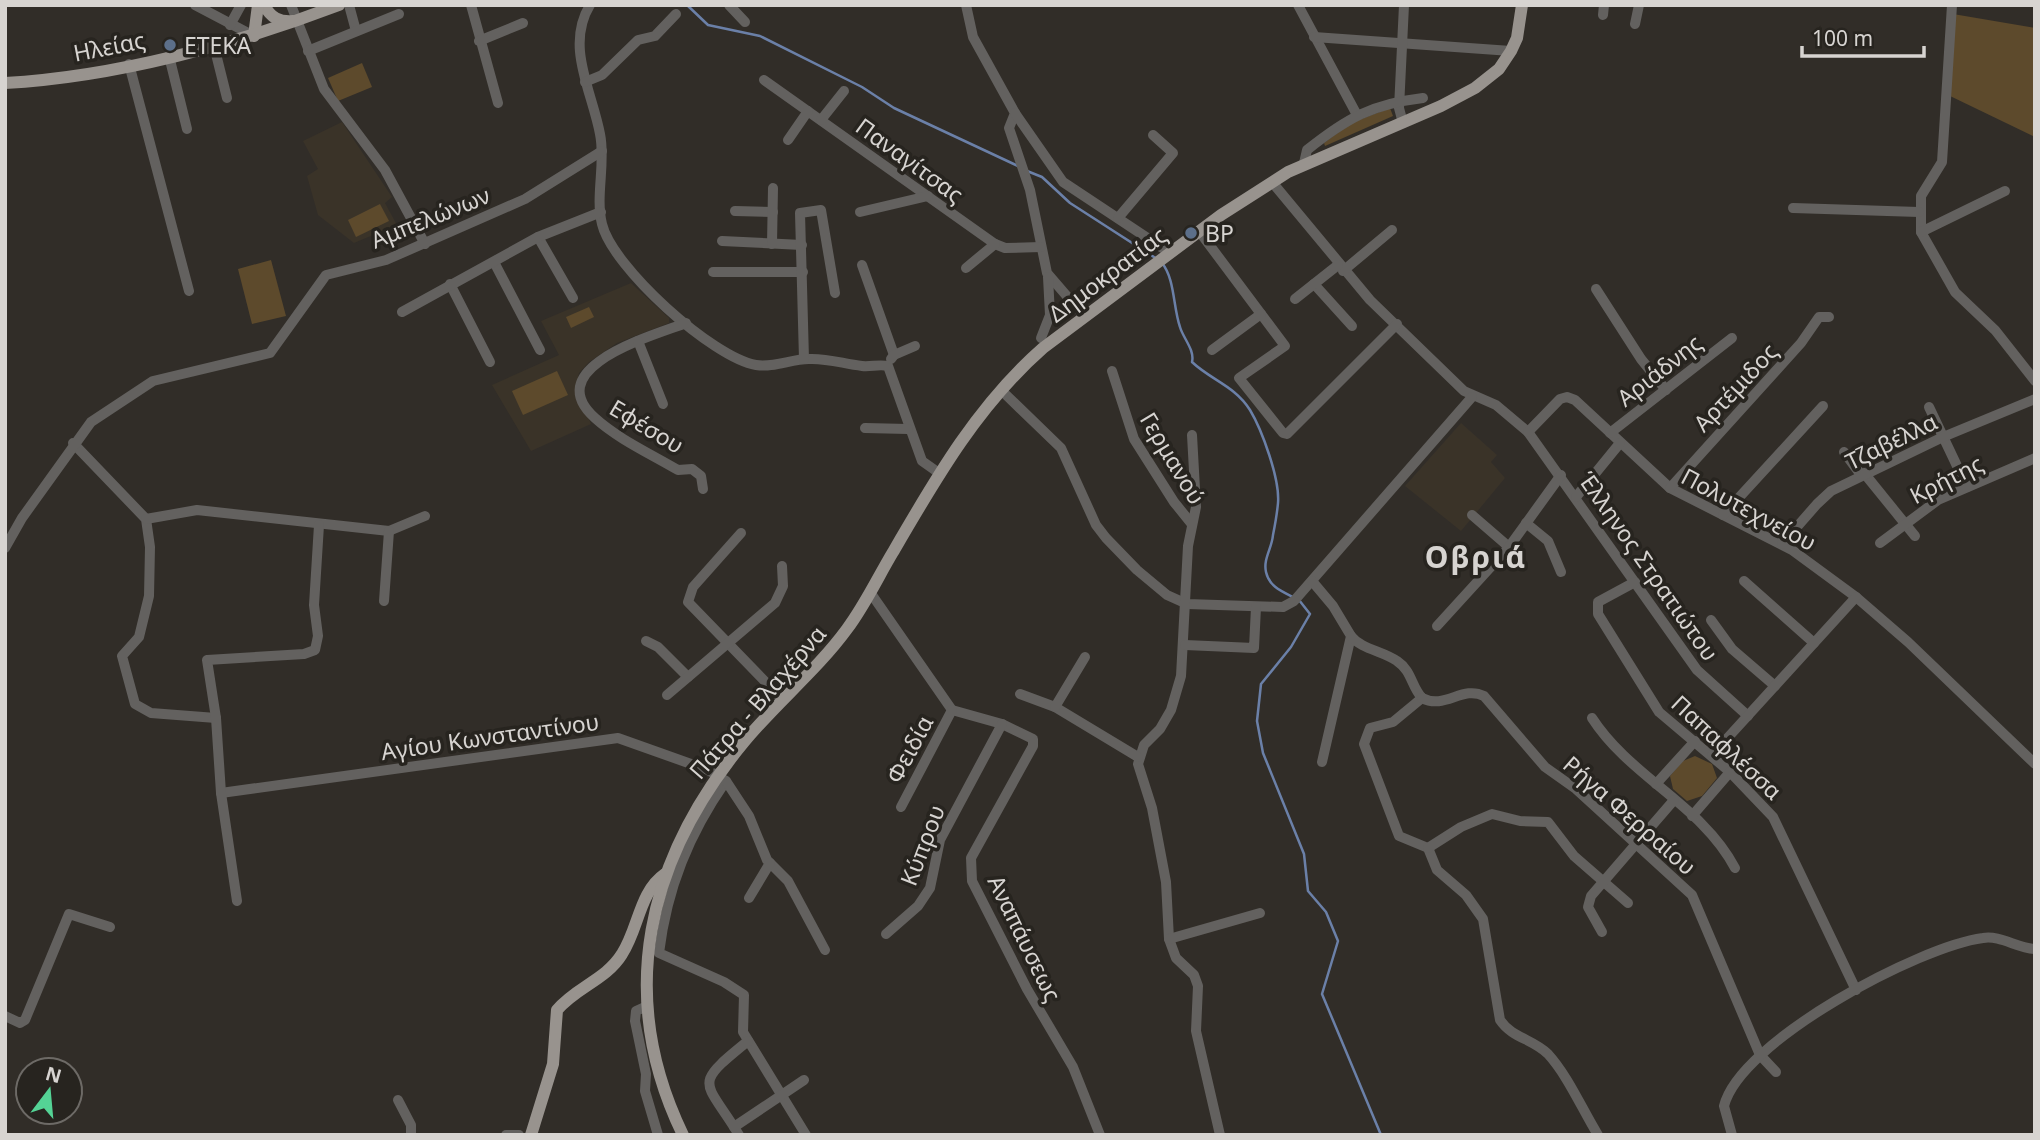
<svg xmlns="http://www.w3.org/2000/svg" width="2040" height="1140" font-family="'Noto Sans',sans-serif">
  <rect width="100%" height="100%" fill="#312d28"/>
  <!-- built -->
  <g fill="#3a3328">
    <polygon points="342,122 392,197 385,203 397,225 354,243 318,215 307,176 318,169 303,141"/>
    <polygon points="631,283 669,318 669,323 617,343 589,362 579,373 576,387 591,424 531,451 492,385 559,355 541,321"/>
    <polygon points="1461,423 1497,455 1491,462 1505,478 1461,531 1405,486"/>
  </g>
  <!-- green -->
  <g fill="#5d4a2c">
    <polygon points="1953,14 2035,28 2035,137 1948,95"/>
    <polygon points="362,63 372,87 338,101 328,78"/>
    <polygon points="1390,108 1393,116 1325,146 1324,143 1351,123"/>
    <polygon points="380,204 389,221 356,237 348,220"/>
    <polygon points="271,260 286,316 252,324 238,269"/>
    <polygon points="589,307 594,317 571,328 566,317"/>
    <polygon points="557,371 568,395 523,415 512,391"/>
    <polygon points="1695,756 1712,764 1717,778 1702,796 1687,801 1673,789 1670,776 1683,761"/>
  </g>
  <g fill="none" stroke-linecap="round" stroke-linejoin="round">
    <!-- stream -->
    <g stroke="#6b80a8" stroke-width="2.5">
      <polyline points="687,5 708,25 760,36 862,87 894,108 1018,166"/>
      <polyline points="1027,171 1042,177 1070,203 1157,259"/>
      <path d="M1162 263C1175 279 1173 307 1180 327 1183 338 1195 350 1192 362 1211 380 1235 386 1250 410 1262 430 1280 479 1278 503 1277 514 1275 525 1273 535 1272 548 1263 559 1266 572 1269 586 1281 591 1293 597"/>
      <polyline points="1299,600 1310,614 1291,647 1261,684 1257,721 1263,753 1304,854 1308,891 1326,912 1338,941 1322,994 1381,1135"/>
    </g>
    <!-- minor -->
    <g stroke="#63615f" stroke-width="10">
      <polyline points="195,5 254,36"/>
      <polyline points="291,5 324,89 385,170 425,244"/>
      <polyline points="349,5 356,31"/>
      <polyline points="471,5 498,103"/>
      <path d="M590 5C565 46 592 91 600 134 606 163 595 196 602 224 612 267 713 358 756 365 774 368 791 359 809 359 827 358 844 364 862 366 871 367 879 364 888 366L922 461 939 473"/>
      <polyline points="729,5 745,22"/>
      <polyline points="966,5 973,37 1015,113 1009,128 1030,190 1047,273 1084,316"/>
      <polyline points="1298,5 1357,115"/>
      <polyline points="1952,5 1942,162 1921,196 1921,232 1955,292 1995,330 2035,381"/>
      <polyline points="1603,15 1604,5"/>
      <polyline points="1635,24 1639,5"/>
      <polyline points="230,25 241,5"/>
      <polyline points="1314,37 1511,51"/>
      <polyline points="479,41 523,23"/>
      <polyline points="214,46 227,98"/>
      <polyline points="308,51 399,14"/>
      <polyline points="169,56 187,129"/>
      <polyline points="129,64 189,291"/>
      <polyline points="764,80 995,244 1005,248 1041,247"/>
      <polyline points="585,82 602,75 638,40 655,36 676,14"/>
      <polyline points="1015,113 1063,182 1170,253"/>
      <polyline points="821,120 844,91"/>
      <polyline points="1403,123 1399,108 1404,5"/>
      <polyline points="788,140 808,111"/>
      <path d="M1304 163 1307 150C1347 118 1372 104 1423 98"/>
      <polyline points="1272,182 1370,300 1464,391 1496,405 1528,432 1697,670 1748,716"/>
      <polyline points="1793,208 1919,212"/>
      <polyline points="735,211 773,212"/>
      <polyline points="860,212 928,196"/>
      <polyline points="1118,218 1173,153 1153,135"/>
      <polyline points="1199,231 1285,346 1239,378 1283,433 1287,434 1397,324"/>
      <polyline points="1921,232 2005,191"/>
      <polyline points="538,237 573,298"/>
      <polyline points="722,241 802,245"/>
      <polyline points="772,244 773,188"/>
      <polyline points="494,262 540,350"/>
      <polyline points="862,265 894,355"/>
      <polyline points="966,268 995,244"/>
      <polyline points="1343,271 1392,230"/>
      <polyline points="713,272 803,272"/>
      <polyline points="450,284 490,362"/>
      <polyline points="1314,284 1352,326"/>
      <polyline points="1596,289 1641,359 1666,390"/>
      <polyline points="1295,299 1338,265"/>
      <polyline points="402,312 538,237 601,212"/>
      <path d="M686 323C655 335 538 367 595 418 618 439 651 454 678 470L692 469 701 476 703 489"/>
      <polyline points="1041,338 1050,315 1048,277"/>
      <polyline points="638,341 663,404"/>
      <polyline points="1212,350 1261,314"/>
      <polyline points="804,359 800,213 821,210 835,293"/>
      <polyline points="891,359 894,355 915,346"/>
      <polyline points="1112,371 1134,439 1174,502 1191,523"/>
      <polyline points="1001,390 1061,448 1096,525 1106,538 1137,570 1167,595 1187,604 1283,607 1294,601 1472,397"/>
      <polyline points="1929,407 1967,487"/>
      <polyline points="865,428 908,429"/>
      <polyline points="1528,432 1560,399 1567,397 1575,400 1670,488 1792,550 1856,597 1908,642 2035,764"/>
      <polyline points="1610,433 1732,338"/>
      <polyline points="1192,435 1196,507 1188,546 1181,676 1171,710 1160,729 1144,745 1138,764 1152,808 1166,882 1169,939 1176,958 1194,975 1198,986 1196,1031 1220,1135"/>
      <polyline points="73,443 146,519 150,547 149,596 139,637 122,656 135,704 151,713 216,718"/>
      <polyline points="1844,452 1861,475"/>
      <polyline points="1864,473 1915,536"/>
      <polyline points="1670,488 1801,343 1819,317 1829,317"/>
      <polyline points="1576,497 1620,443"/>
      <polyline points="1472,515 1509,547"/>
      <polyline points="1723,515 1823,406"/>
      <polyline points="146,519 197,510 389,531 425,516"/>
      <polyline points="1526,523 1548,541 1561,572"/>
      <polyline points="741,533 693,587 688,602 782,699"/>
      <polyline points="1880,543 1938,500 2035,458"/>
      <polyline points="1782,544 1817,504 1831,491 1943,437 2035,399"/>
      <polyline points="5,548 22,518 91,422 153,381 270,353 326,275 386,260 525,199 602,151"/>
      <polyline points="1312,581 1333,606 1351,636 1322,762"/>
      <polyline points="1744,581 1814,643"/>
      <polyline points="1635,582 1598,602 1598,614 1659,712 1730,772 1773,817 1856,990"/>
      <polyline points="870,592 952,710 1002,724 1033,739 1033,746 971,858 972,881 1027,989 1073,1067 1100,1135"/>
      <polyline points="384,601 389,531"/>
      <polyline points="1711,620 1732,649 1775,686"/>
      <polyline points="1437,626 1509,547 1561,475"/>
      <path d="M1351 636C1361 649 1383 651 1397 661 1412 671 1411 686 1422 698"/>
      <polyline points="646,641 658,647 688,677"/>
      <polyline points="1185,645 1254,648 1256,607"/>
      <polyline points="1020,694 1055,707 1138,757"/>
      <polyline points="667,695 775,603 783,586 782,566"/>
      <path d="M1422 698 1393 722 1370 728 1364 744 1399 836 1428 848 1437 870 1466 895 1483 919 1500 1020C1512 1038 1533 1039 1548 1054 1568 1076 1582 1109 1598 1135"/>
      <path d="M1422 698C1445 710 1462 685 1484 696L1545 767 1576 789 1692 895 1760 1055 1776 1072"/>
      <polyline points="1055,707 1085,657"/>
      <path d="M1592 718C1630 777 1702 805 1735 868"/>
      <polyline points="1712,755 1856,597"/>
      <path d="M726 781C689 834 667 888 659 953L724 982 744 995 743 1032 806 1135"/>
      <polyline points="1656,784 1695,741"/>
      <polyline points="221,793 618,738 708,770 726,781 749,816 767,860 788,881 825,950"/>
      <polyline points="901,807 952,710"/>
      <polyline points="1692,816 1730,772"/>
      <polyline points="1428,848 1461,827 1492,814 1520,821 1548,822 1574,856 1628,903"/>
      <polyline points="749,898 770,863"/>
      <polyline points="237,901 221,793 216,718 207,660 304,654 315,650 318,636 314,605 319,525"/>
      <polyline points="1602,932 1588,907 1591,896 1674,800"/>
      <polyline points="886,934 918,906 930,888 940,840 1002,724"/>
      <polyline points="1169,939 1260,913"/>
      <polyline points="647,1006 636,1011 635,1021 646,1074 645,1091 658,1135"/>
      <polyline points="5,1016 20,1023 25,1020 69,914 110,927"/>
      <polyline points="398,1100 411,1125 411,1135"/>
      <polyline points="734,1127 804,1080"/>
      <polyline points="506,1135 519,1135"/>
      <path d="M739 1135C705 1079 691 1087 748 1041"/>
      <path d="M1732 1135 1724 1106C1740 1041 1920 946 1983 938 2000 935 2017 948 2035 949"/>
    </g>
    <!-- major -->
    <g stroke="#98938e" stroke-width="12">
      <path d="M264 5C271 18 279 22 293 21"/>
      <polyline points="254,36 258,5"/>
      <path d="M5 83C115 77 237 44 339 5"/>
      <path d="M531 1135 553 1064 557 1010C576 987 606 980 622 954 639 928 639 892 665 874"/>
      <path d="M683 1135C615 995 647 859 744 742 776 703 817 670 847 629 865 605 878 577 893 552 936 478 978 405 1043 348L1221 215 1288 172 1441 106 1475 88 1499 69 1511 51 1517 38 1522 5"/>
    </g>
  </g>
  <!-- markers -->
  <g fill="#5c6f8a" stroke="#27241f" stroke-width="2.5">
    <circle cx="170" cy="45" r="7"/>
    <circle cx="1191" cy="233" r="7"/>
  </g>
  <g text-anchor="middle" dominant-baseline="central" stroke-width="7" stroke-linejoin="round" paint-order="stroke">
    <!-- poi labels -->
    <g font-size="23" fill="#d7d4d1" stroke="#27241f" text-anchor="start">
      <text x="184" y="45">ΕΤΕΚΑ</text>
      <text x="1205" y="233">BP</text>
    </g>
    <!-- street labels -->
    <g font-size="23" fill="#d7d4d1" stroke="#27241f">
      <text transform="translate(109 46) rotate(-11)">Ηλείας</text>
      <text transform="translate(910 160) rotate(36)">Παναγίτσας</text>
      <text transform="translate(430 217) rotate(-22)">Αμπελώνων</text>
      <text transform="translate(1107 274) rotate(-37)">Δημοκρατίας</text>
      <text transform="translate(1659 370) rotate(-38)">Αριάδνης</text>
      <text transform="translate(1735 387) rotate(-47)">Αρτέμιδος</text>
      <text transform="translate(647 426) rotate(31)">Εφέσου</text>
      <text transform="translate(1891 441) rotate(-26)">Τζαβέλλα</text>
      <text transform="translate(1173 458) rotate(59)">Γερμανού</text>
      <text transform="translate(1946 479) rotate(-27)">Κρήτης</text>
      <text transform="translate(1749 509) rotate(28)">Πολυτεχνείου</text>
      <text transform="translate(1649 566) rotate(55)">Έλληνος Στρατιώτου</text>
      <text transform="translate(757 702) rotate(-49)">Πάτρα - Βλαχέρνα</text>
      <text transform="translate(490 736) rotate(-8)">Αγίου Κωνσταντίνου</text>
      <text transform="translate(1727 747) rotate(43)">Παπαφλέσσα</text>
      <text transform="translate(909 749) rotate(-62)">Φειδία</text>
      <text transform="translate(1630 815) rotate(41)">Ρήγα Φερραίου</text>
      <text transform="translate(922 845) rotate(-69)">Κύπρου</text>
      <text transform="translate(1025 938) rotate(64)">Αναπάυσεως</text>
    </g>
    <!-- district labels -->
    <g font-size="30" font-weight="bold" letter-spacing="2" fill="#d7d4d1" stroke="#27241f">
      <text x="1476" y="556">Οβριά</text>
    </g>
  </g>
  <!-- border -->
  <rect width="2040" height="1140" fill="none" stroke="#d7d4d1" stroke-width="14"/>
  <!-- north arrow -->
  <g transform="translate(49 1091) rotate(16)"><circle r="33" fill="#27241f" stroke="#6d6a66" stroke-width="2"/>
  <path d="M0-5L12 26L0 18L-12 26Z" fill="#54d395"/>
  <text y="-10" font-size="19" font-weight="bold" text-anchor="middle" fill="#d7d4d1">N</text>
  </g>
  <!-- scale -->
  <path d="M1802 46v10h122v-10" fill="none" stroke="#d7d4d1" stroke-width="3.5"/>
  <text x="1812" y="46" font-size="21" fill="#d7d4d1" stroke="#27241f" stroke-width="5" paint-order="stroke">100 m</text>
</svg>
